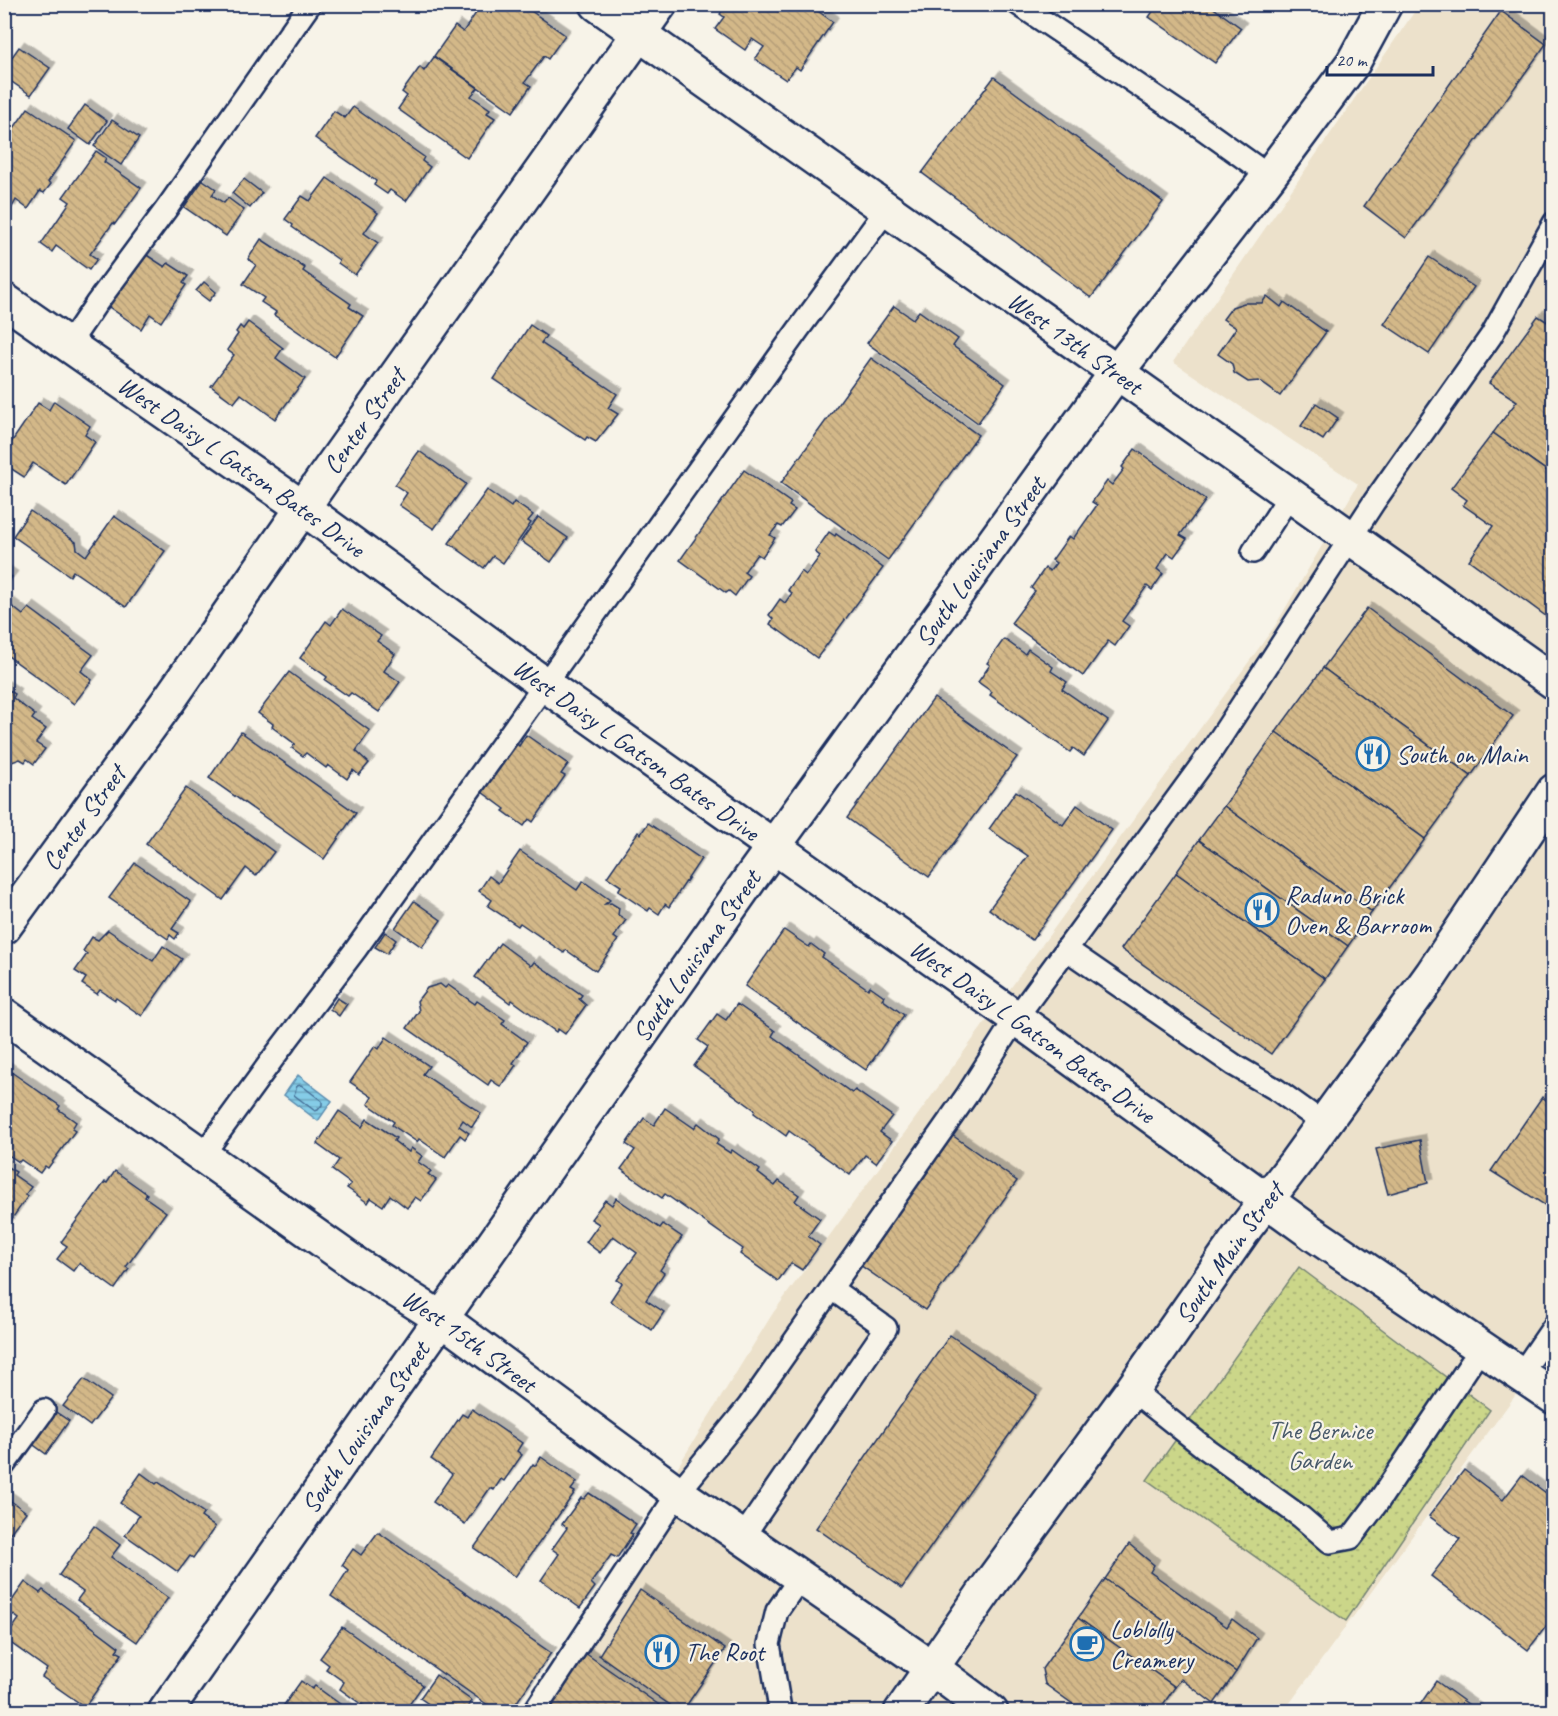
<svg xmlns="http://www.w3.org/2000/svg" width="1558" height="1716" font-family="Caveat,sans-serif">
  <defs>
    <pattern id="garden-dots" width="8" height="8" patternUnits="userSpaceOnUse" patternTransform="scale(1.5)"><rect width="8" height="8" fill="#cbd689"/><path d="M2 2h.1M6 6h.1" fill="none" stroke="#aeb879" stroke-width="1.8" stroke-linecap="round"/></pattern>
    <pattern id="water-rules" width="6" height="5" patternUnits="userSpaceOnUse" patternTransform="scale(1.5)"><rect width="6" height="5" fill="#85cce7"/><path d="M0 2.5h6" fill="none" stroke="#6ca6be"/></pattern>
    <pattern id="building-back-hatch" width="6" height="6" patternUnits="userSpaceOnUse" patternTransform="scale(1.5)"><rect width="6" height="6" fill="#d3b888"/><path d="M-1 5l2 2M0 0l6 6M5-1l2 2" fill="none" stroke="#b59e78"/></pattern>
    <filter id="shadow"><feDropShadow dx="5.5" dy="-5.5" stdDeviation="0" flood-color="#0004"/></filter>
  </defs>
  <rect width="100%" height="100%" fill="#f7f3e8"/>
  <filter id="ink" filterUnits="userSpaceOnUse"><feTurbulence type="fractalNoise" baseFrequency=".0167" numOctaves="2"/><feDisplacementMap in="SourceGraphic" scale="12" xChannelSelector="R" yChannelSelector="G"/><feConvolveMatrix kernelMatrix="1 2 1 2 8 2 1 2 1" color-interpolation-filters="sRGB"/></filter>
  <g filter="url(#ink)">
    <!-- built -->
    <polygon fill="#ece1cb" points="1419,5 1553,5 1553,1344 1284,1711 526,1712 773,1313 1275,626 1358,484 1173,362"/>
    <!-- garden -->
    <polygon fill="url(#garden-dots)" stroke="#738274" stroke-width="1.5" points="1299,1267 1490,1410 1346,1621 1147,1480"/>
    <!-- water -->
    <polygon fill="url(#water-rules)" stroke="#5b8db0" stroke-width="1.5" points="298,1075 332,1101 318,1121 284,1095"/>
    <g fill="none" stroke-linecap="round" stroke-linejoin="round">
      <!-- shore -->
      <polygon stroke="#456e95" stroke-width="1.5" points="301,1085 322,1101 322,1105 318,1110 315,1111 294,1095 297,1086"/>
    </g>
    <!-- building -->
    <g fill="url(#building-back-hatch)" stroke="#1b2f5e" stroke-width="1.5" filter="url(#shadow)">
      <polygon points="472,4 521,4 565,35 548,59 544,56 525,82 531,86 513,112 434,56 455,26 463,32 476,13 470,8"/>
      <polygon points="726,4 808,4 833,22 800,70 796,67 786,80 755,59 764,47 752,39 745,50 715,29 724,17 720,14"/>
      <polygon points="1158,4 1208,4 1241,28 1215,63 1149,17"/>
      <polygon points="1501,11 1546,44 1406,238 1364,206"/>
      <polygon points="19,47 50,68 31,95 6,78 9,74 4,71 4,68"/>
      <polygon points="434,57 478,88 471,96 490,109 487,113 495,118 467,158 398,109 407,96 402,92 420,67 424,71"/>
      <polygon points="994,77 1163,202 1091,298 922,173"/>
      <polygon points="85,105 107,121 90,145 68,129"/>
      <polygon points="353,107 424,157 422,161 430,167 406,201 390,190 387,194 374,185 376,181 315,138 334,111 345,118"/>
      <polygon points="28,108 76,141 48,182 51,184 44,193 40,191 28,209 16,200 10,211 4,207 4,142"/>
      <polygon points="112,120 139,138 121,165 94,146"/>
      <polygon points="96,151 106,158 104,162 141,188 115,224 113,223 90,254 97,259 89,270 56,246 52,252 41,244 70,202 63,197"/>
      <polygon points="327,178 378,213 364,233 378,243 355,275 338,263 339,260 292,227 293,225 285,219 302,196 310,201"/>
      <polygon points="244,179 262,193 250,208 232,193"/>
      <polygon points="203,180 216,189 212,195 224,203 228,198 244,210 226,236 184,207"/>
      <polygon points="261,239 305,268 303,271 351,304 349,307 363,316 335,357 274,315 276,312 261,302 264,298 243,284 256,265 248,259"/>
      <polygon points="142,252 165,267 168,263 188,276 183,283 186,285 161,322 150,314 141,329 106,305"/>
      <polygon points="1429,257 1474,287 1429,354 1384,324"/>
      <polygon points="204,282 216,292 209,301 196,291"/>
      <polygon points="1267,296 1281,307 1284,302 1326,332 1280,396 1259,381 1248,382 1234,373 1232,364 1218,354 1236,328 1223,319 1232,307 1244,303 1262,303"/>
      <polygon points="894,306 913,319 919,311 958,339 953,346 1005,384 978,423 867,343"/>
      <polygon points="1538,316 1554,326 1554,476 1493,433 1517,401 1489,383"/>
      <polygon points="248,322 283,348 276,358 305,379 275,419 241,394 234,403 211,386 234,355 227,350 238,334 236,332 240,326 243,329"/>
      <polygon points="530,325 546,336 541,343 617,394 608,408 618,414 596,442 587,437 585,440 494,379"/>
      <polygon points="871,358 978,435 888,560 781,483"/>
      <polygon points="54,401 90,426 85,435 95,442 66,485 33,463 24,477 4,464 4,453 38,403 49,410"/>
      <polygon points="1316,403 1338,418 1323,440 1301,426"/>
      <polygon points="1493,433 1554,476 1554,622 1469,560 1493,526 1463,505 1467,500 1451,488"/>
      <polygon points="1135,449 1206,500 1180,535 1187,539 1174,557 1168,553 1157,569 1163,574 1152,590 1147,586 1122,621 1129,626 1115,646 1108,641 1083,676 1011,623 1035,591 1031,588 1045,568 1050,571 1056,563 1052,560 1069,536 1073,539 1097,505 1092,502 1107,481 1112,485 1124,469 1122,467"/>
      <polygon points="419,451 466,484 434,529 399,505 407,493 395,485"/>
      <polygon points="744,470 791,503 789,506 795,510 782,527 778,525 770,535 775,538 762,557 757,554 744,572 749,576 735,596 729,591 726,593 680,560"/>
      <polygon points="487,490 511,507 514,502 533,515 528,521 531,523 503,563 493,556 484,568 449,543"/>
      <polygon points="30,511 76,542 77,549 86,556 114,516 165,551 126,607 73,571 70,576 13,536"/>
      <polygon points="538,517 568,538 551,562 521,541"/>
      <polygon points="829,532 835,536 836,534 883,568 817,658 770,624 773,619 769,615 780,599 785,603 792,593 788,590 801,571 806,575 820,556 815,552"/>
      <polygon points="4,571 12,577 4,587"/>
      <polygon points="9,604 23,615 29,608 93,655 81,671 92,680 74,704 4,653 4,610"/>
      <polygon points="1367,608 1513,716 1471,776 1323,668"/>
      <polygon points="342,609 381,636 377,641 395,654 384,671 400,682 379,712 351,693 348,696 325,680 327,677 300,658 326,621 331,625"/>
      <polygon points="1004,639 1025,654 1028,649 1053,667 1051,671 1067,682 1062,689 1108,721 1084,756 1073,748 1070,752 990,695 992,692 978,682 990,665 987,663"/>
      <polygon points="1323,668 1471,776 1425,839 1276,732"/>
      <polygon points="289,672 370,731 356,751 369,763 359,775 353,770 347,779 328,765 326,768 306,753 303,756 292,748 295,744 272,727 273,724 258,713"/>
      <polygon points="4,687 15,694 13,698 35,715 32,719 46,729 36,743 45,749 34,764 27,759 25,762 20,759 4,765"/>
      <polygon points="934,698 1017,757 929,877 847,818"/>
      <polygon points="241,732 356,813 324,859 209,778"/>
      <polygon points="1276,732 1425,839 1372,912 1224,806"/>
      <polygon points="526,735 568,764 561,774 565,776 533,822 529,819 524,826 503,811 505,809 482,792 516,743 519,746"/>
      <polygon points="186,788 274,852 256,876 246,868 223,900 146,844"/>
      <polygon points="1016,791 1063,825 1077,805 1112,830 1032,940 989,909 1028,856 989,829"/>
      <polygon points="1224,806 1372,912 1348,946 1199,840"/>
      <polygon points="648,823 701,859 669,907 665,904 659,914 650,908 648,911 618,891 621,886 607,877 638,832 641,834"/>
      <polygon points="1199,840 1348,946 1325,979 1176,873"/>
      <polygon points="520,851 577,890 583,881 610,900 605,904 611,903 619,908 618,915 626,920 614,937 618,940 596,971 566,950 564,953 520,923 518,926 488,906 492,900 479,891 489,876 498,883"/>
      <polygon points="135,863 191,902 172,929 179,933 175,939 170,935 168,939 109,898"/>
      <polygon points="1176,873 1325,979 1271,1054 1121,949"/>
      <polygon points="414,901 441,920 422,947 395,928"/>
      <polygon points="108,930 153,961 163,946 182,959 142,1016 116,998 115,1000 100,990 97,994 82,984 86,978 75,971 87,954 83,951 92,937 98,940"/>
      <polygon points="784,930 809,947 811,944 824,954 822,957 868,989 870,986 884,996 882,999 904,1015 866,1070 745,986"/>
      <polygon points="385,932 396,940 387,954 375,947"/>
      <polygon points="500,943 531,966 534,962 582,995 579,999 586,1005 565,1034 558,1029 556,1032 512,1000 510,1003 475,977"/>
      <polygon points="440,984 445,988 448,985 475,1004 477,1001 505,1020 502,1024 527,1042 513,1063 516,1065 501,1087 491,1080 488,1085 407,1028 419,1011 417,1001 427,988"/>
      <polygon points="337,998 347,1004 339,1016 330,1009"/>
      <polygon points="737,1004 775,1031 772,1036 852,1093 855,1090 892,1116 880,1132 892,1141 876,1163 865,1155 850,1175 789,1131 786,1136 754,1113 755,1110 694,1066 708,1047 698,1040 717,1014 726,1020"/>
      <polygon points="386,1037 429,1066 423,1074 481,1113 472,1127 463,1120 459,1126 469,1133 465,1139 460,1135 445,1157 419,1139 417,1142 392,1125 394,1122 368,1104 372,1097 350,1082 375,1046 379,1049"/>
      <polygon points="4,1067 60,1106 58,1109 76,1122 72,1129 75,1131 48,1168 45,1166 40,1173 21,1160 19,1162 4,1152"/>
      <polygon points="1542,1097 1554,1106 1554,1211 1491,1171"/>
      <polygon points="665,1108 694,1128 698,1123 719,1139 716,1144 730,1153 732,1150 760,1170 758,1173 775,1186 779,1181 799,1195 795,1201 820,1219 808,1236 820,1245 802,1270 791,1263 778,1281 740,1254 743,1249 665,1194 662,1198 621,1169 635,1150 626,1144 644,1118 654,1125"/>
      <polygon points="339,1111 362,1127 367,1119 396,1138 394,1141 409,1152 411,1148 422,1156 418,1162 431,1171 428,1174 436,1180 421,1201 415,1197 407,1208 390,1195 383,1206 371,1198 368,1203 347,1188 351,1184 332,1170 339,1160 317,1144"/>
      <polygon points="952,1135 1017,1181 925,1310 860,1265"/>
      <polygon points="1420,1140 1428,1183 1388,1194 1376,1149"/>
      <polygon points="4,1165 16,1172 14,1175 31,1187 25,1195 28,1196 4,1230"/>
      <polygon points="115,1171 147,1194 145,1197 166,1212 126,1267 129,1269 115,1289 79,1263 73,1271 57,1259 67,1246 61,1242 105,1182 107,1183"/>
      <polygon points="616,1198 660,1228 663,1224 682,1237 660,1270 664,1273 646,1300 664,1312 652,1330 610,1301 622,1283 617,1280 637,1253 613,1236 600,1253 586,1242 599,1224 591,1219 605,1200 612,1205"/>
      <polygon points="950,1335 1037,1395 902,1588 816,1528"/>
      <polygon points="84,1379 111,1398 90,1426 63,1406"/>
      <polygon points="50,1408 69,1421 46,1454 27,1440"/>
      <polygon points="472,1409 522,1443 517,1451 522,1455 504,1481 501,1479 494,1490 490,1488 465,1524 433,1502 452,1474 431,1459 462,1414 467,1417"/>
      <polygon points="541,1457 577,1482 571,1490 575,1492 515,1577 474,1548 533,1464 535,1466"/>
      <polygon points="1464,1470 1503,1500 1522,1475 1554,1499 1554,1616 1528,1650 1431,1576 1460,1539 1429,1516"/>
      <polygon points="141,1473 156,1484 158,1482 204,1513 201,1517 215,1527 193,1558 190,1556 178,1572 125,1535 139,1516 120,1503"/>
      <polygon points="589,1493 636,1524 630,1533 633,1534 617,1558 611,1555 591,1583 595,1587 580,1608 541,1580 559,1554 552,1549 567,1528 562,1524 581,1498 584,1499"/>
      <polygon points="4,1496 26,1512 4,1541"/>
      <polygon points="94,1526 120,1545 111,1557 168,1598 137,1642 77,1600 83,1592 59,1575"/>
      <polygon points="378,1532 551,1653 510,1712 498,1712 331,1596 348,1570 342,1565 353,1549 361,1555"/>
      <polygon points="1129,1544 1154,1565 1150,1572 1227,1627 1232,1619 1257,1638 1236,1672 1105,1579"/>
      <polygon points="1105,1579 1236,1672 1214,1704 1181,1679 1175,1687 1078,1618"/>
      <polygon points="25,1582 40,1593 43,1590 119,1647 116,1651 122,1654 85,1707 42,1677 47,1669 5,1639 19,1619 6,1609"/>
      <polygon points="640,1590 725,1649 682,1712 680,1712 599,1655"/>
      <polygon points="1078,1618 1175,1687 1158,1712 1084,1712 1045,1684 1042,1669"/>
      <polygon points="342,1627 423,1685 404,1712 372,1712 340,1689 344,1682 326,1669 329,1665 320,1658"/>
      <polygon points="585,1653 669,1712 545,1712"/>
      <polygon points="436,1675 472,1701 464,1712 440,1712 420,1698"/>
      <polygon points="301,1681 312,1689 315,1686 351,1712 279,1712"/>
      <polygon points="1436,1681 1479,1712 1415,1712"/>
    </g>
    <g fill="none" stroke-linecap="round" stroke-linejoin="round">
      <defs>
        <g id="lane">
          <polyline points="1018,4 1199,126 1269,176"/>
          <polyline points="69,344 96,304 167,208 310,4"/>
          <polyline points="1253,552 1290,495"/>
          <polyline points="1066,949 1234,1065 1277,1090 1323,1123"/>
          <polyline points="202,1156 277,1053 356,949 798,330 887,209"/>
          <polyline points="1521,1374 1554,1326"/>
          <polyline points="1132,1390 1205,1448 1301,1517 1330,1542 1351,1538 1378,1502 1481,1348"/>
          <polyline points="4,1465 44,1410"/>
          <polyline points="742,1538 886,1328 832,1289"/>
          <polyline points="534,1712 678,1493 748,1407 967,1095 1016,1018 1211,752 1374,502 1491,336 1554,223"/>
          <polyline points="782,1712 780,1709 769,1644 777,1611 800,1578"/>
        </g>
        <g id="street">
          <path id="s1" d="M4 927 169 700 325 476 660 4"/>
          <path id="s2" d="M165 1712 750 879 1117 372 1269 176 1353 63 1385 4"/>
        </g>
        <g id="secondary">
          <path id="s3" d="M597 4 1554 682"/>
          <path id="s4" d="M4 300 303 508 544 684 1016 1018 1312 1233 1554 1397"/>
          <path id="s5" d="M4 1015 357 1265 442 1319 678 1493 932 1668 991 1712"/>
          <path id="s6" d="M901 1712 992 1581 1132 1390 1246 1227 1296 1162 1432 974 1554 791"/>
        </g>
      </defs>
      <!-- lane casing -->
      <use href="#lane" stroke="#1b2f5e" stroke-width="26"/>
      <!-- street casing -->
      <use href="#street" stroke="#1b2f5e" stroke-width="38"/>
      <!-- secondary casing -->
      <use href="#secondary" stroke="#1b2f5e" stroke-width="38"/>
      <!-- lane -->
      <use href="#lane" stroke="#f7f3e8" stroke-width="21"/>
      <!-- street -->
      <use href="#street" stroke="#f7f3e8" stroke-width="33"/>
      <!-- secondary -->
      <use href="#secondary" stroke="#f7f3e8" stroke-width="33"/>
    </g>
  </g>
  <!-- icons -->
  <defs>
    <symbol id="restaurant-ring" viewBox="-11 -11 22 22"><circle r="9.5" fill="#f7f3e8" stroke="#1f6fb2" stroke-width="1.5"/><path d="M-5-6h1v4h1v-4h1v4h1v-4h1v5L-1.5 .5V6h-2V.5L-5-1ZM5-6V6H3V1.5H1.5Q1.5-4 5-6Z" fill="#1f6fb2"/></symbol>
    <symbol id="cafe-ring" viewBox="-11 -11 22 22"><circle r="9.5" fill="#f7f3e8" stroke="#1f6fb2" stroke-width="1.5"/><path d="M-5.5-4.5H6V0H3Q3 3.5 0 3.5H-2.5Q-5.5 3.5-5.5 0ZM3-3.2v2h1.7v-2ZM-6 4.5H4V6H-6Z" fill="#1f6fb2"/></symbol>
  </defs>
  <g fill-rule="evenodd">
    <use href="#restaurant-ring" x="1354" y="735" width="38" height="38"/>
    <use href="#restaurant-ring" x="1243" y="891" width="38" height="38"/>
    <use href="#cafe-ring" x="1068" y="1625" width="38" height="38"/>
    <use href="#restaurant-ring" x="643" y="1633" width="38" height="38"/>
  </g>
  <g text-anchor="middle" dominant-baseline="central" stroke-width="4.5" stroke-linejoin="round" paint-order="stroke">
    <!-- street labels -->
    <g font-size="26" fill="#1b2f5e" stroke="#f7f3e8">
      <text stroke="none"><textPath href="#s3" startOffset="586">West 13th Street</textPath></text>
      <text stroke="none"><textPath href="#s1" startOffset="621">Center Street</textPath></text>
      <text stroke="none"><textPath href="#s4" startOffset="290">West Daisy L Gatson Bates Drive</textPath></text>
      <text stroke="none"><textPath href="#s2" startOffset="1410">South Louisiana Street</textPath></text>
      <text stroke="none"><textPath href="#s4" startOffset="776">West Daisy L Gatson Bates Drive</textPath></text>
      <text stroke="none"><textPath href="#s1" startOffset="135">Center Street</textPath></text>
      <text stroke="none"><textPath href="#s2" startOffset="924">South Louisiana Street</textPath></text>
      <text stroke="none"><textPath href="#s4" startOffset="1262">West Daisy L Gatson Bates Drive</textPath></text>
      <text stroke="none"><textPath href="#s6" startOffset="564">South Main Street</textPath></text>
      <text stroke="none"><textPath href="#s5" startOffset="568">West 15th Street</textPath></text>
      <text stroke="none"><textPath href="#s2" startOffset="348">South Louisiana Street</textPath></text>
    </g>
    <!-- poi labels -->
    <g font-size="26" fill="#1b2f5e" stroke="#f7f3e8" text-anchor="start">
      <text x="1396" y="754">South on Main</text>
      <text x="1285" y="895">Raduno Brick<tspan x="1285" dy="30">Oven &amp; Barroom</tspan></text>
      <text x="1110" y="1629">Loblolly<tspan x="1110" dy="30">Creamery</tspan></text>
      <text x="685" y="1652">The Root</text>
    </g>
    <!-- park labels -->
    <g font-size="26" fill="#475969" stroke="#f7f3e8">
      <text x="1320" y="1430">The Bernice<tspan x="1320" dy="30">Garden</tspan></text>
    </g>
  </g>
  <!-- margin -->
  <rect width="1558" height="1716" fill="none" stroke="#f7f3e8" stroke-width="24"/>
  <rect x="12" y="12" width="1534" height="1692" fill="none" stroke="#1b2f5e" stroke-width="2" filter="url(#ink)"/>
  <!-- scale -->
  <path d="M1327 66v9h106v-9" fill="none" stroke="#1b2f5e" stroke-width="3"/>
  <text x="1336" y="66" font-size="18" fill="#1b2f5e" stroke="#f7f3e8" stroke-width="4.5" paint-order="stroke">20 m</text>
</svg>
